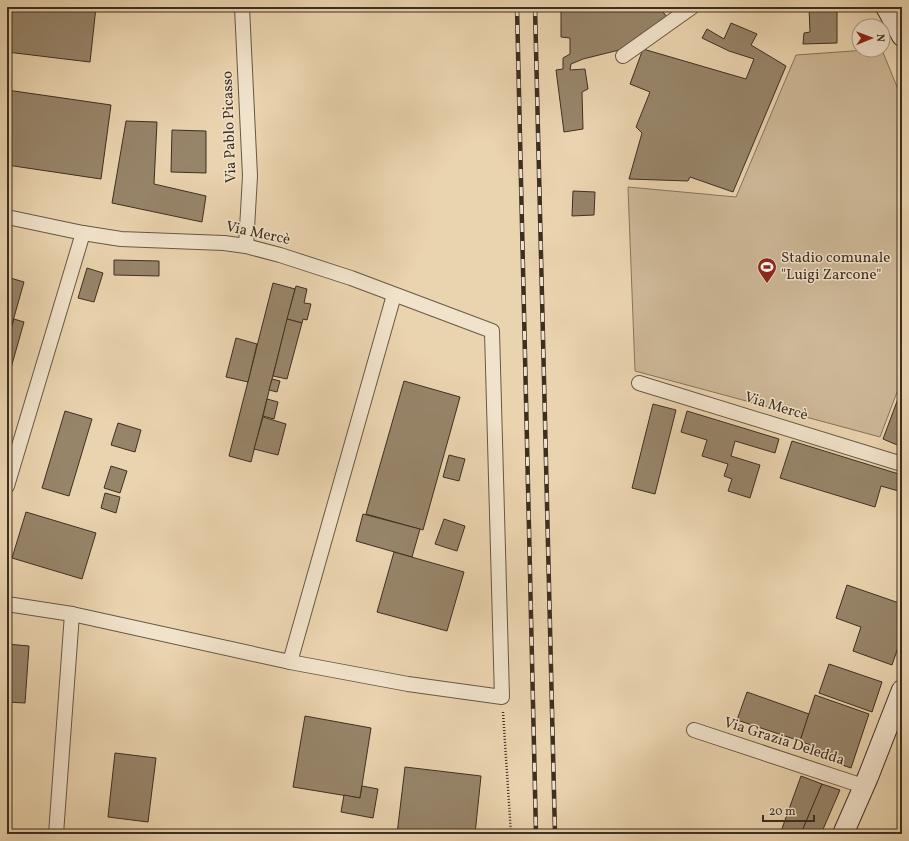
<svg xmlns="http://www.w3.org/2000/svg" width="909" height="841" font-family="Vollkorn,serif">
  <rect width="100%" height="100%" fill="#ead4af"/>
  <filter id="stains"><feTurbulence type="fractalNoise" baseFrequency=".005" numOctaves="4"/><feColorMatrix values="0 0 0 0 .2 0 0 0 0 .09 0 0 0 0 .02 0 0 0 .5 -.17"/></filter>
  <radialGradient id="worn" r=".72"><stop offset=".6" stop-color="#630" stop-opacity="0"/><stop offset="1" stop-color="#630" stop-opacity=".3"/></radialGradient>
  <!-- green -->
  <polygon fill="#cdb897" stroke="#85745c" points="867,50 882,50 902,99 902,379 880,437 635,371 628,187 736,197 796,55"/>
  <!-- building -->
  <g fill="#97856a" stroke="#3d2f20">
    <polygon points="7,7 96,7 90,62 7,52"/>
    <polygon points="561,7 616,7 622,11 625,7 659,7 667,17 619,50 583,59 571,64 570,70 585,69 588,89 582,92 583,129 564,132 556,70 563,69 563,58 570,54 570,38 561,37"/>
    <polygon points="809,7 837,7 837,43 803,44 804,33 810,32"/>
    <polygon points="731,23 757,34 751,45 786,66 733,192 690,177 688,181 629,179 642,133 636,127 650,92 630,84 643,49 746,79 754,59 729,51 702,38 707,29 724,39"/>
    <polygon points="7,90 111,105 101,179 7,165"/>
    <polygon points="126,121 157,122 154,184 206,196 202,222 112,203"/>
    <polygon points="172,130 206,131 206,173 171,172"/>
    <polygon points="573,191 595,192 594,215 572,216"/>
    <polygon points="114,260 159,261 159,276 114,275"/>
    <polygon points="87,268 103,273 94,302 78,298"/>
    <polygon points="7,277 24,282 7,342"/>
    <polygon points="273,283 295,289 251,462 229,456"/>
    <polygon points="296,286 307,289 304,303 311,304 307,320 303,319 302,323 287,319"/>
    <polygon points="14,319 24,322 7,382 7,342"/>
    <polygon points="287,319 302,323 287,379 273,376"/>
    <polygon points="236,338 257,344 248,382 226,377"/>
    <polygon points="272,379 280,381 277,392 269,390"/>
    <polygon points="404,381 460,397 423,530 366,514"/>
    <polygon points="902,388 902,447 883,439"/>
    <polygon points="267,399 278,402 274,419 263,416"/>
    <polygon points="653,404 676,410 655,494 632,488"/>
    <polygon points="65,411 92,419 69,496 42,488"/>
    <polygon points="687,411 779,439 775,453 735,441 731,456 760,465 750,498 728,491 732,479 724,476 728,464 702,456 707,440 681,432"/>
    <polygon points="263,417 286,424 278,455 254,449"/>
    <polygon points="118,423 141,430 135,452 111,445"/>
    <polygon points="792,441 902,475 902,492 881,486 875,507 780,478"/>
    <polygon points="449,455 465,459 459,481 443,477"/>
    <polygon points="111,466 127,471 120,493 104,488"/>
    <polygon points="105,493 120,497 116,513 101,508"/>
    <polygon points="26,512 96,533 82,579 12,558"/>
    <polygon points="363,514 420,529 412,557 356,541"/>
    <polygon points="444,519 465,526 457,551 435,544"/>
    <polygon points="394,552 464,572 447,631 377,612"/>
    <polygon points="847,585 902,604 902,636 892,665 853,651 861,627 836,618"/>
    <polygon points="7,644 29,646 25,703 7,702"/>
    <polygon points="829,664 882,682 872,712 819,693"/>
    <polygon points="747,692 809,714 800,741 737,720"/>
    <polygon points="815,695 869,714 851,768 811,754 813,746 800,741"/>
    <polygon points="305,716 371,728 360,798 293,787"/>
    <polygon points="115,753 156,758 148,822 108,817"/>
    <polygon points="405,767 481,776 475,834 397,834"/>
    <polygon points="801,776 822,784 801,834 780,834"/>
    <polygon points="822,784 840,790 821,834 809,834 802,831"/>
    <polygon points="362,786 378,789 373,818 341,812 344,795 360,798"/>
  </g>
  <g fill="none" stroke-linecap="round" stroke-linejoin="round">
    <defs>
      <g id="street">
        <polyline points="242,7 250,176 246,246"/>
        <polyline points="623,56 692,7"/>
        <polyline points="7,217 83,233 121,239 224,243 246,246 280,255 351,278 492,331 502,697 408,684 290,662 72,614 7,604"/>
        <polyline points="639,383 902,464"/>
        <polyline points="7,486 83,233"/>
        <polyline points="290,662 394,295"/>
        <polyline points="694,730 863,786"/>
        <polyline points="56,834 72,614"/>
      </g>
      <g id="secondary">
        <polyline points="886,7 902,36"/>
        <polyline points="843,834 868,777 902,690"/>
      </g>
    </defs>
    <!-- street casing -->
    <use href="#street" stroke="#685844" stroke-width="16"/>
    <!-- secondary casing -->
    <use href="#secondary" stroke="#3d2f20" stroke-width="22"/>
    <!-- path -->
    <polyline stroke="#3d2f20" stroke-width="2.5" stroke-dasharray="1 2" stroke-linecap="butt" points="503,712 511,834"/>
    <!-- street -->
    <use href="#street" stroke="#f1e3cb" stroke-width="14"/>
    <!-- secondary -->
    <use href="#secondary" stroke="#f1e3cb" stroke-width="20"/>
    <defs>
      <g id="rail">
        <polyline points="517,7 536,834"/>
        <polyline points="535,7 555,834"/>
      </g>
    </defs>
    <!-- rail casing -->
    <use href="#rail" stroke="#3d2f20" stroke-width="4.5"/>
    <!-- rail -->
    <use href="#rail" stroke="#f1e3cb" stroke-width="3" stroke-dasharray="9" stroke-linecap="butt"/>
  </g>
  <!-- icons -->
  <defs>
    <symbol id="stadium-pin" viewBox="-11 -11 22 30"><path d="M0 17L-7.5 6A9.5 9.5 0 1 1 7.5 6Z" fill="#8f2418" stroke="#f1e3cb"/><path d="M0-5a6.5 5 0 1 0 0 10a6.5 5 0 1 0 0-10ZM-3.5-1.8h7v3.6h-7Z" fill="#fff"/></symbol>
  </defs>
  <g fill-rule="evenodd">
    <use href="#stadium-pin" x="756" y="256" width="22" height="30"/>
  </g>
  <g text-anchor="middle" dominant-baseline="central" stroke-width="3" stroke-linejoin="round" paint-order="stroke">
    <!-- street labels -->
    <g font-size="15" fill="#3d2f20" stroke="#f1e3cb">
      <text transform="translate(230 127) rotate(-92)">Via Pablo Picasso</text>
      <text transform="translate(258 234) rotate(12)">Via Mercè</text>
      <text transform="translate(776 407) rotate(17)">Via Mercè</text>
      <text transform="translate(784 742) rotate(18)">Via Grazia Deledda</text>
    </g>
    <!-- poi labels -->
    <g font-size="15" fill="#3d2f20" stroke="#f1e3cb" text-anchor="start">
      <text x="781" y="258">Stadio comunale<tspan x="781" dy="17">"Luigi Zarcone"</tspan></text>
    </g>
  </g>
  <!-- margin -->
  <rect width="909" height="841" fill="none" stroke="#ead4af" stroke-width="24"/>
  <rect x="8" y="8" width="893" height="825" fill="none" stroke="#3d2f20" stroke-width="2"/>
  <rect x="12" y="12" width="885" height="817" fill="none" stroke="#3d2f20"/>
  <!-- north arrow -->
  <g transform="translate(871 38) rotate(89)"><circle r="19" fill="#f1e3cb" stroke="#a99b87"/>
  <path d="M0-3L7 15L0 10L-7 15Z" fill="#8f2418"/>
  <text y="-6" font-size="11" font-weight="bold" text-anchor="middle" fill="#3d2f20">N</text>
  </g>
  <!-- scale -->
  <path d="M763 815v6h51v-6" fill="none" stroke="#3d2f20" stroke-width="2"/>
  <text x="769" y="815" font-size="12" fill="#3d2f20" stroke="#f1e3cb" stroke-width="3" paint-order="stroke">20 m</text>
  <rect width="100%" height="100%" filter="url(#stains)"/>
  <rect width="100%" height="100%" fill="url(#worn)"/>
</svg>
